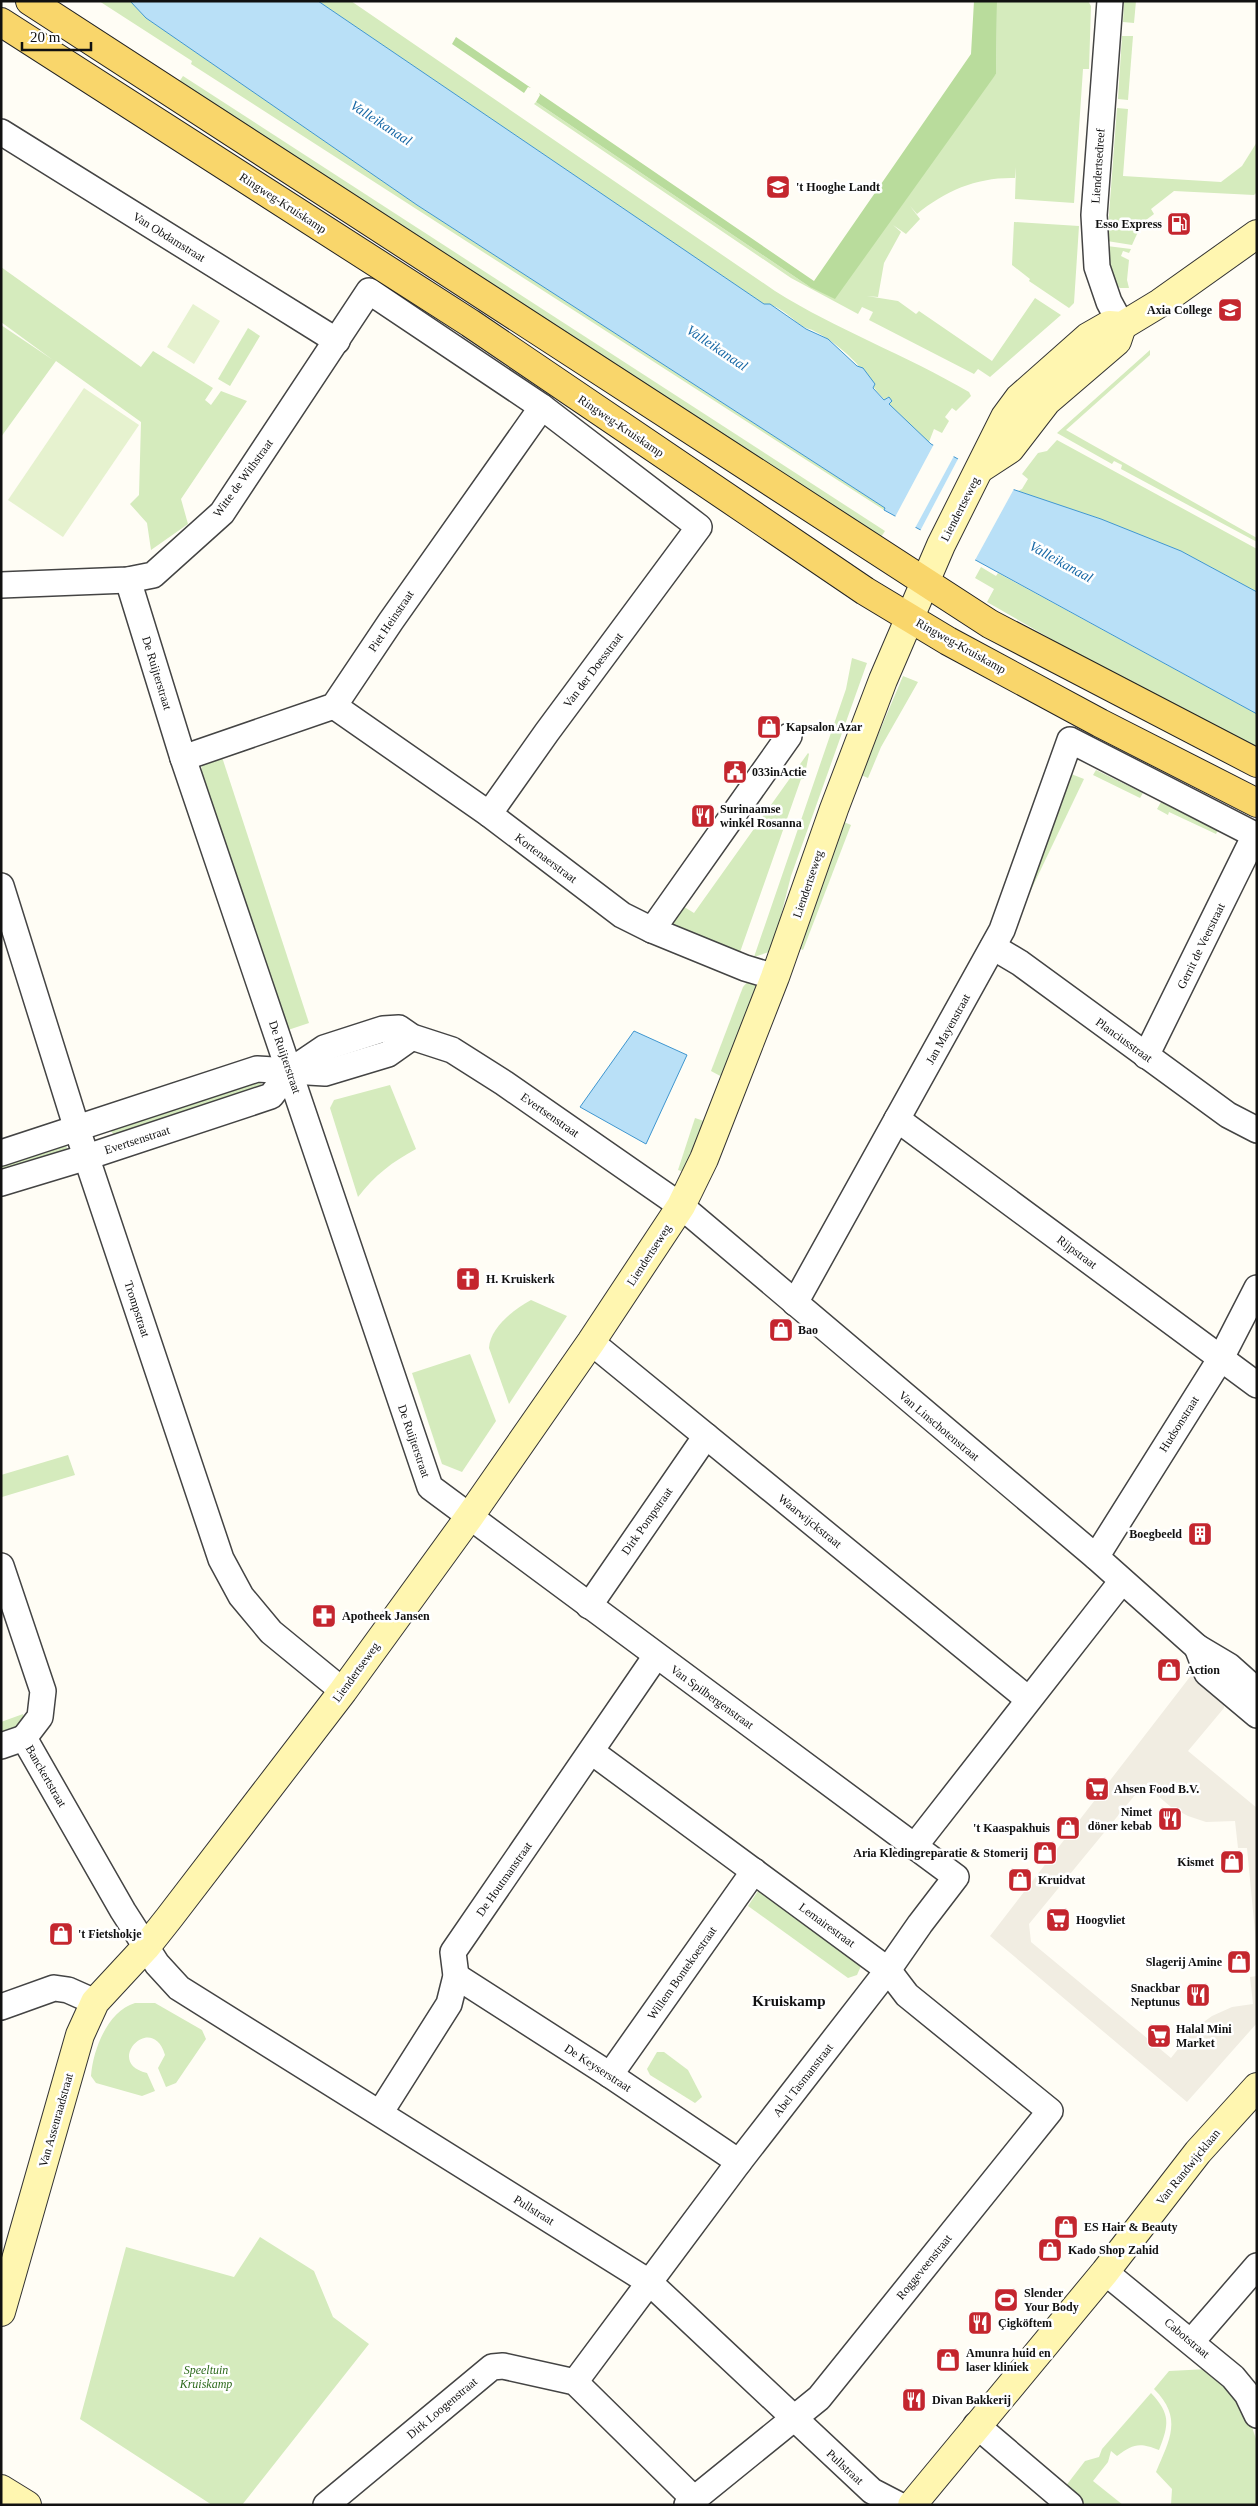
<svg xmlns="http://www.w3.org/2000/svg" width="1258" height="2506" font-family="'Times New Roman',serif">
  <rect width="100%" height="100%" fill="#fffdf5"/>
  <!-- green -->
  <g fill="#d5ebbd">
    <polygon points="99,1 130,1 146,18 417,205 885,508 884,510 191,64 192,61"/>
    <path d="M318 1H351L775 291C837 330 906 355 969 392L971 396 956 411 952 408 945 417 949 421 942 433 934 429 929 442 925 439 889 404 888 397 885 400C873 389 866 374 857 364 846 352 829 338 814 331 811 329 807 329 804 327 791 319 779 304 764 304Z"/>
    <path d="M997 1H1088L1091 6 1089 69H1083L1074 203 1015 199 1016 167 1015 178C978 177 946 190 917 214L910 206 920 219 906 234 893 225 901 232 884 263 878 297 867 296 898 301 916 314 919 311 992 361 1035 298 1061 315 990 377 978 369 974 374 869 320 873 312 862 307 858 314 791 278 534 104 536 102 810 287 996 74Z"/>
    <polygon points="1124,1 1136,1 1134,23 1123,22"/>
    <polygon points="1122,36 1133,36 1128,100 1118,99"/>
    <polygon points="183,76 885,531 881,537 179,82"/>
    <polygon points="1117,108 1128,109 1123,176 1221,182 1242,166 1257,142 1257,192 1254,195 1174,191 1151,209 1154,214 1142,223 1132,245 1107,241"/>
    <polygon points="1014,222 1079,226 1074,303 1069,308 1029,281 1030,279 1012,265"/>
    <polygon points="1107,246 1131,249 1129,253 1123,251 1121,256 1129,260 1127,280 1129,288 1120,288 1110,281"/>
    <polygon points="1,267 141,367 153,351 213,388 205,400 211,405 221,391 247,401 181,499 188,524 151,550 147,523 130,504 139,495 141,422 56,361 1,437 1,325 53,360 1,322"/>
    <polygon points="248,328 260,336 230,386 218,379"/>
    <polygon points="1150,350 1150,355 1066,430 1257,538 1257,542 1121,469 1122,465 1114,461 1112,464 1057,433"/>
    <polygon points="1057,440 1257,549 1257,592 1181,551 1101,519 1018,491 1022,489 1028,479 1022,474 1038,453 1047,451"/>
    <polygon points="981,567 996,576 998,573 1257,714 1257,753 1135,687 987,602 994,589 975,578"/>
    <polygon points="852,658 867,663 791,876 772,951 754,957 846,689"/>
    <polygon points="903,676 918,682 881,747 868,778 861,775"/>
    <polygon points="808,753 809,754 804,779 801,779 739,955 663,929 681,905 694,913"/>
    <polygon points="221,754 309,1023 285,1031 201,776 202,764"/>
    <polygon points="1096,770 1143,793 1140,798 1093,775"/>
    <polygon points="1066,772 1084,779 1020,913"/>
    <polygon points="1161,802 1218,830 1216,834 1169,812 1168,815 1157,809"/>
    <polygon points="844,822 851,825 803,950 797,947"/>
    <polygon points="749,980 755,981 756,989 724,1078 711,1071 743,987"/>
    <polygon points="259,1079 262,1087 115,1136 110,1130"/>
    <path d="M390 1085 416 1149C392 1162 375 1175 358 1197L330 1108 334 1100Z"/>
    <polygon points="695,1118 707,1122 684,1172 678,1170"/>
    <polygon points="66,1143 67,1150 64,1153 1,1174 1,1158"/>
    <path d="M531 1300 567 1316 509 1404 489 1348C490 1328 514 1309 531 1300Z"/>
    <polygon points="470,1354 496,1421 462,1472 442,1464 412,1373"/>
    <polygon points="68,1455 75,1475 2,1497 1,1475"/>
    <polygon points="23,1714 26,1723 1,1732 1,1722"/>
    <polygon points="758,1891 762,1891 861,1966 857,1975 848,1978 748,1906"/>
    <path d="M135 2003H155L202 2030 206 2039 176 2083 166 2087 158 2068 165 2055C152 2011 103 2063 147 2073L155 2091 142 2096 96 2083 91 2076C93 2049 108 2011 135 2003Z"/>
    <polygon points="657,2052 664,2052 688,2070 702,2097 695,2103 650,2075 647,2069"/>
    <polygon points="260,2237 314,2271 333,2317 369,2344 242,2505 212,2505 80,2419 126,2247 234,2277"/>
    <path d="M1208 2369 1245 2406 1257 2442V2505H1171L1172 2489 1156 2472C1170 2439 1183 2418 1154 2389L1169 2371Z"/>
    <path d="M1151 2393C1171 2414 1169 2425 1159 2450 1139 2442 1133 2444 1117 2456L1111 2451 1108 2462 1093 2481 1123 2505H1086L1065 2487 1085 2461 1099 2457 1102 2449Z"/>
  </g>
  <!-- forest -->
  <g fill="#b9dc9c">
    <polygon points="974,1 997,1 996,74 835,299 810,287 536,102 540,95 539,93 814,281 971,54"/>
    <polygon points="456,37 531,88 528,87 524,93 452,44"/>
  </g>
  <!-- pitch -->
  <g fill="#e6f2cf">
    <polygon points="193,304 220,321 194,364 167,347"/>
    <polygon points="84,388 139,425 63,537 8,500"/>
  </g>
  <!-- plaza -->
  <polygon fill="#f1ede2" points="1196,1669 1225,1696 1224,1708 1188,1751 1257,1808 1257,1953 1247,1848 1238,1848 1235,1821 1206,1822 1188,1816 1171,1807 1144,1784 1029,1924 1031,1942 1171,2058 1194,2029 1212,2016 1232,2007 1253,2004 1250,1977 1257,1976 1257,2023 1187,2102 990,1936"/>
  <!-- water -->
  <g fill="#b9e0f7" stroke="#3f96cf">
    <polygon points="130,1 318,1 764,304 770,304 806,329 828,339 857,366 863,368 875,384 873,388 884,400 889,397 892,401 889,404 931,444 1012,489 1101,519 1181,551 1257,592 1257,714 884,510 885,508 417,205 146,18"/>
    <polygon points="634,1031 687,1055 646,1144 580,1107"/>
  </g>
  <!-- pier -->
  <g fill="#fffdf5">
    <polygon points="934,444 955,454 914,530 894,519"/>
    <polygon points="959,457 1015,487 974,562 919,533"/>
  </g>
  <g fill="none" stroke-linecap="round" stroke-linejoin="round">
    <defs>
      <g id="street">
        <polyline points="1110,1 1094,215 1097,267 1109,302 1122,326"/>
        <polyline points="1,132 337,341"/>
        <polyline points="128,580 183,758 430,1487 956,1877 920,1924 888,1970 739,2162 575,2382"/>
        <polyline points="1,585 128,580 153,575 222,513 369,291 542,407 699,527 547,732 489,814"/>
        <polyline points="334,706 489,814 622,915 652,930 745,968 775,977"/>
        <polyline points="183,758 334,706 391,621 542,407"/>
        <polyline points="1,886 77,1129 221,1559 241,1596 271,1632 343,1691"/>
        <polyline points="652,930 789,736"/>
        <polyline points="993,947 1020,963 1228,1115 1257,1130"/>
        <polyline points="1146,1056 1255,835"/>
        <polyline points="897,1119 1257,1385"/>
        <polyline points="1,1153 257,1069 325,1073 388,1054 412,1037"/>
        <polyline points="1,1183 87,1157 271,1096 290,1071 324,1048 383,1029 399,1028 412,1037 452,1050 504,1083 681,1206 1096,1557 1197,1647 1229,1666 1257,1691"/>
        <polyline points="795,1303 1002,930 1070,740 1257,836"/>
        <polyline points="591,1342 1028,1699"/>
        <polyline points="1096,1557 1221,1358 1257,1288"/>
        <polyline points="1,1566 43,1691 40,1717 24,1738"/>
        <polyline points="589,1606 706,1436"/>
        <polyline points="1197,1647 1207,1673 1257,1715"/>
        <polyline points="24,1738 123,1911 157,1964 179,1988 649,2282 872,2491 899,2505"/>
        <polyline points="1,1746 24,1738"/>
        <polyline points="592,1752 888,1970 907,1995 1050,2111 819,2398 687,2505"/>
        <polyline points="914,1847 1122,1581"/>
        <polyline points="456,1976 610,2075 739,2162"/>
        <polyline points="1,2007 54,1988 68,1990 95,2002"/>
        <polyline points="610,2075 754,1871"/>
        <polyline points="380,2113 449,2004 456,1976 453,1952 656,1656"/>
        <polyline points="1105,2272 1233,2377 1247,2394 1257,2415"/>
        <polyline points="1192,2341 1257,2266"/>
        <polyline points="976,2425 1070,2505"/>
        <polyline points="326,2505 492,2367 503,2366 575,2382 694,2499"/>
      </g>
      <g id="secondary">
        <polyline points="981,468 1010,449 1047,401 1117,341 1122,326"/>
        <polyline points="1,2312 80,2035 95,2002 146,1947 169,1918 343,1691 470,1516 591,1342 681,1206 704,1159 775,977 834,809 883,680 941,545 1005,417 1019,398 1088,337 1109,325 1122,326 1160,303 1257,234"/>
        <polyline points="1,2489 27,2505"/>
        <polyline points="912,2505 1105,2272 1198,2152 1257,2087"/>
      </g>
      <g id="primary">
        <polyline points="30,1 990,624 1257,763"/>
        <polyline points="1,22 470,323 865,591 948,641 1100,723 1257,803"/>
      </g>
    </defs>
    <!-- street casing -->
    <use href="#street" stroke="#444" stroke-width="28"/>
    <!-- secondary casing -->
    <use href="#secondary" stroke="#333" stroke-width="30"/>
    <!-- primary casing -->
    <use href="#primary" stroke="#222" stroke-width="30"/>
    <!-- street -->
    <use href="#street" stroke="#fff" stroke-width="25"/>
    <!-- secondary -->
    <use href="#secondary" stroke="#fff6b0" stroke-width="28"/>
    <!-- primary -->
    <use href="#primary" stroke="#f9d66b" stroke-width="28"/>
  </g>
  <!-- icons -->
  <defs>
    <symbol id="school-square" viewBox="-11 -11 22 22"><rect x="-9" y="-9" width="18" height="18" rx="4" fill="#c4262e" stroke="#fff"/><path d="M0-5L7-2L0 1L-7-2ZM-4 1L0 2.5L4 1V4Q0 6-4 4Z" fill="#fff"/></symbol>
    <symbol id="fuel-square" viewBox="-11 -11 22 22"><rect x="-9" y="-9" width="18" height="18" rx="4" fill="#c4262e" stroke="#fff"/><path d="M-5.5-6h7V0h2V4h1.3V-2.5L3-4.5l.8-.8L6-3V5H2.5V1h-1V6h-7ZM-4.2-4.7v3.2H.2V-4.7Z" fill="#fff"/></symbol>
    <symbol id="shop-square" viewBox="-11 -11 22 22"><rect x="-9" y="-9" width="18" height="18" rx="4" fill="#c4262e" stroke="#fff"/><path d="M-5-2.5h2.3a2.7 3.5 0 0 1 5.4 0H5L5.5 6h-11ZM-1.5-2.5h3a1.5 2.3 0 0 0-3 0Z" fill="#fff"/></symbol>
    <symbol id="civic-square" viewBox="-11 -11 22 22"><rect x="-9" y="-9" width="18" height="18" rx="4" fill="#c4262e" stroke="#fff"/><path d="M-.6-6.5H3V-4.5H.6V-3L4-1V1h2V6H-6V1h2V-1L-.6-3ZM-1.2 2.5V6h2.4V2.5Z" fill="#fff"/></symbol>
    <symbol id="restaurant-square" viewBox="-11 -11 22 22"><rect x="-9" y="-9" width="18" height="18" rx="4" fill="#c4262e" stroke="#fff"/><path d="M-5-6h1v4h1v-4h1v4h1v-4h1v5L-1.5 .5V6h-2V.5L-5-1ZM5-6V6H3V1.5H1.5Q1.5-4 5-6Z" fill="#fff"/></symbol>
    <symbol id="church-square" viewBox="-11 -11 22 22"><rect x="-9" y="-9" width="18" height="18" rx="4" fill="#c4262e" stroke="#fff"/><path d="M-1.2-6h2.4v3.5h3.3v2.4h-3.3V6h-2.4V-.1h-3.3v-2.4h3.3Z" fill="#fff"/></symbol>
    <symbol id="building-square" viewBox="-11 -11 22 22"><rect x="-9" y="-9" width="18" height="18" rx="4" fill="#c4262e" stroke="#fff"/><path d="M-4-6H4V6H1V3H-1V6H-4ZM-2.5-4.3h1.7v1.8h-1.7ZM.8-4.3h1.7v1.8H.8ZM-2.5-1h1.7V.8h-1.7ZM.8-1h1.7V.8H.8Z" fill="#fff"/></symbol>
    <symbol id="pharmacy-square" viewBox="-11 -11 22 22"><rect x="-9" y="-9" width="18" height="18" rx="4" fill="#c4262e" stroke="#fff"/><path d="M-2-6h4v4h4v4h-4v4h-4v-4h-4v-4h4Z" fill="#fff"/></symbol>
    <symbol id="supermarket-square" viewBox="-11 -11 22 22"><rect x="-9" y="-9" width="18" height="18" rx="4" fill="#c4262e" stroke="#fff"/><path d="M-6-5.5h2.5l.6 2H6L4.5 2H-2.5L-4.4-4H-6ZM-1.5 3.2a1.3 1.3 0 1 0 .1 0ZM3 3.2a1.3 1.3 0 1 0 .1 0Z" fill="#fff"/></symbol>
    <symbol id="stadium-square" viewBox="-11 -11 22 22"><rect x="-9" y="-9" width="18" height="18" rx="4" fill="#c4262e" stroke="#fff"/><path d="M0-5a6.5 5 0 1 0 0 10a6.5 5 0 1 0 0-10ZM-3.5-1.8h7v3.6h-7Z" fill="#fff"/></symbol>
  </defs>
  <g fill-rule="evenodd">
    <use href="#school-square" x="764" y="173" width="28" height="28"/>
    <use href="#fuel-square" x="1165" y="210" width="28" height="28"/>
    <use href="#school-square" x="1216" y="296" width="28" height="28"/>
    <use href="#shop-square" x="755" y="713" width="28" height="28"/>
    <use href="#civic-square" x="721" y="758" width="28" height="28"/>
    <use href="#restaurant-square" x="689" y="802" width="28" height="28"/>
    <use href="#church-square" x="454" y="1265" width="28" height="28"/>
    <use href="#shop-square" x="767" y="1316" width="28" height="28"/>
    <use href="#building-square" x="1186" y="1520" width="28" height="28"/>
    <use href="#pharmacy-square" x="310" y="1602" width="28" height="28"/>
    <use href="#shop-square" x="1155" y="1656" width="28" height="28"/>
    <use href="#supermarket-square" x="1083" y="1775" width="28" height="28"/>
    <use href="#restaurant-square" x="1156" y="1805" width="28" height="28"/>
    <use href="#shop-square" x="1054" y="1814" width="28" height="28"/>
    <use href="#shop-square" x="1031" y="1839" width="28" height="28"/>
    <use href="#shop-square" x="1218" y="1848" width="28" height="28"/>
    <use href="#shop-square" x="1006" y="1866" width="28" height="28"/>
    <use href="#supermarket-square" x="1044" y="1906" width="28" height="28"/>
    <use href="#shop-square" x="47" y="1920" width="28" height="28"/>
    <use href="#shop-square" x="1225" y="1948" width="28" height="28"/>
    <use href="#restaurant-square" x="1184" y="1981" width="28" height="28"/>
    <use href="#supermarket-square" x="1145" y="2022" width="28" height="28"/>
    <use href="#shop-square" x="1052" y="2213" width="28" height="28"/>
    <use href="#shop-square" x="1036" y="2236" width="28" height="28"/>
    <use href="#stadium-square" x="992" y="2286" width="28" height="28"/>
    <use href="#restaurant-square" x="966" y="2309" width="28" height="28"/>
    <use href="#shop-square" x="934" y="2346" width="28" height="28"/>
    <use href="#restaurant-square" x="900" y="2386" width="28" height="28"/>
  </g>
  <g text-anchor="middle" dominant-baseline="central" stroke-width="5" stroke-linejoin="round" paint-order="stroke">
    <!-- street labels -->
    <g font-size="12" fill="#111" stroke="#fff">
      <text transform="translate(1098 166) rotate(-86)">Liendertsedreef</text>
      <text transform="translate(283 203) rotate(33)">Ringweg-Kruiskamp</text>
      <text transform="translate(169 237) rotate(32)">Van Obdamstraat</text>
      <text transform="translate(621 426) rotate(34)">Ringweg-Kruiskamp</text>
      <text transform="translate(243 478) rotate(-54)">Witte de Withstraat</text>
      <text transform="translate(960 509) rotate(-63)">Liendertseweg</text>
      <text transform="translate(391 621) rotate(-56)">Piet Heinstraat</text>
      <text transform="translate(961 646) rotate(29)">Ringweg-Kruiskamp</text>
      <text transform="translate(593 670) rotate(-53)">Van der Doesstraat</text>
      <text transform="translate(157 673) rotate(73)">De Ruijterstraat</text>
      <text transform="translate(546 858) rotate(37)">Kortenaerstraat</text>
      <text transform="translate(808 884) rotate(-71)">Liendertseweg</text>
      <text transform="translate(1201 946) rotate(-64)">Gerrit de Veerstraat</text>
      <text transform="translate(948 1029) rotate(-61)">Jan Mayenstraat</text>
      <text transform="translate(1124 1040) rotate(36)">Planciusstraat</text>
      <text transform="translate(285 1057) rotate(71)">De Ruijterstraat</text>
      <text transform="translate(550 1115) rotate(35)">Evertsenstraat</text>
      <text transform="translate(137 1140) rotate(-18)">Evertsenstraat</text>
      <text transform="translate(1077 1252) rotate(37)">Rijpstraat</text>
      <text transform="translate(649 1255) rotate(-57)">Liendertseweg</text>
      <text transform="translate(137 1309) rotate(72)">Trompstraat</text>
      <text transform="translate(1179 1424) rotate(-58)">Hudsonstraat</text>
      <text transform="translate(939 1426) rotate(40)">Van Linschotenstraat</text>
      <text transform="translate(414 1441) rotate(71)">De Ruijterstraat</text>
      <text transform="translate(647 1521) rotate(-55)">Dirk Pompstraat</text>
      <text transform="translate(810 1521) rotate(39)">Waarwijckstraat</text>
      <text transform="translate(356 1672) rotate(-54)">Liendertseweg</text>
      <text transform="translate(712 1697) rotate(36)">Van Spilbergenstraat</text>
      <text transform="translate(46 1776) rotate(60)">Banckertstraat</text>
      <text transform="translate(504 1879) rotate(-55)">De Houtmanstraat</text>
      <text transform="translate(827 1925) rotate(36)">Lemairestraat</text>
      <text transform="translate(682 1973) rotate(-55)">Willem Bontekoestraat</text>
      <text transform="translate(598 2068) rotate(33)">De Keyserstraat</text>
      <text transform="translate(803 2080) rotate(-52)">Abel Tasmanstraat</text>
      <text transform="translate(56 2120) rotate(-74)">Van Assenraadstraat</text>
      <text transform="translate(1188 2167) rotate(-51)">Van Randwijcklaan</text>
      <text transform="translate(534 2210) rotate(32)">Pullstraat</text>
      <text transform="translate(924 2267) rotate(-51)">Roggeveenstraat</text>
      <text transform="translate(1187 2338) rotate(40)">Cabotstraat</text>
      <text transform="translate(442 2408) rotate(-40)">Dirk Loogenstraat</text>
      <text transform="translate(845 2467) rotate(43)">Pullstraat</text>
    </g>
    <!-- poi labels -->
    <g font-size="12" font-weight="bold" fill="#111" stroke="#fff" text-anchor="start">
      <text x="796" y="187">'t Hooghe Landt</text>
      <text x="1162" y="224" text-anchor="end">Esso Express</text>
      <text x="1212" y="310" text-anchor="end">Axia College</text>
      <text x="786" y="727">Kapsalon Azar</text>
      <text x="752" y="772">033inActie</text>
      <text x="720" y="809">Surinaamse<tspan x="720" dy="14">winkel Rosanna</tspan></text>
      <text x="486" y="1279">H. Kruiskerk</text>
      <text x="798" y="1330">Bao</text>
      <text x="1182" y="1534" text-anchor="end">Boegbeeld</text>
      <text x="342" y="1616">Apotheek Jansen</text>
      <text x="1186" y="1670">Action</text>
      <text x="1114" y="1789">Ahsen Food B.V.</text>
      <text x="1152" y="1812" text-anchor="end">Nimet<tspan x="1152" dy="14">döner kebab</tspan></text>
      <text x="1050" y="1828" text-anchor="end">'t Kaaspakhuis</text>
      <text x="1028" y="1853" text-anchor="end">Aria Kledingreparatie &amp; Stomerij</text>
      <text x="1214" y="1862" text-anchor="end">Kismet</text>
      <text x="1038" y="1880">Kruidvat</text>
      <text x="1076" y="1920">Hoogvliet</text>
      <text x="78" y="1934">'t Fietshokje</text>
      <text x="1222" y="1962" text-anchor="end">Slagerij Amine</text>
      <text x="1180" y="1988" text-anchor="end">Snackbar<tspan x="1180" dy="14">Neptunus</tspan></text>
      <text x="1176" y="2029">Halal Mini<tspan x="1176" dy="14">Market</tspan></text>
      <text x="1084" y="2227">ES Hair &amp; Beauty</text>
      <text x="1068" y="2250">Kado Shop Zahid</text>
      <text x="1024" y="2293">Slender<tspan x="1024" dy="14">Your Body</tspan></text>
      <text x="998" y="2323">Çigköftem</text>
      <text x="966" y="2353">Amunra huid en<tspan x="966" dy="14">laser kliniek</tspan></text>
      <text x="932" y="2400">Divan Bakkerij</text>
    </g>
    <!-- park labels -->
    <g font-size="12" font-style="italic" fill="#2f6b1f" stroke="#fff">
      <text x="206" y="2370">Speeltuin<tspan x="206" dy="14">Kruiskamp</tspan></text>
    </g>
    <!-- water labels -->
    <g font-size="14" font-style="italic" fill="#1768a6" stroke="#fff">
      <text transform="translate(381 123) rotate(33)">Valleikanaal</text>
      <text transform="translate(717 348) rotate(34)">Valleikanaal</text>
      <text transform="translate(1061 562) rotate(29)">Valleikanaal</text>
    </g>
    <!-- quarter labels -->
    <g font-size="15" font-weight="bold" fill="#111" stroke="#fff">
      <text x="789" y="2001">Kruiskamp</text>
    </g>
  </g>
  <!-- border -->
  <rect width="1258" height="2506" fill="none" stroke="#111111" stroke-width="5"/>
  <!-- scale -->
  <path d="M22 42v8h69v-8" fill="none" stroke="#111111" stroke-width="2.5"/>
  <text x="30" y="42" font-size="15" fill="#111111" stroke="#ffffff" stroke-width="4" paint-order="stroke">20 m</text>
</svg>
